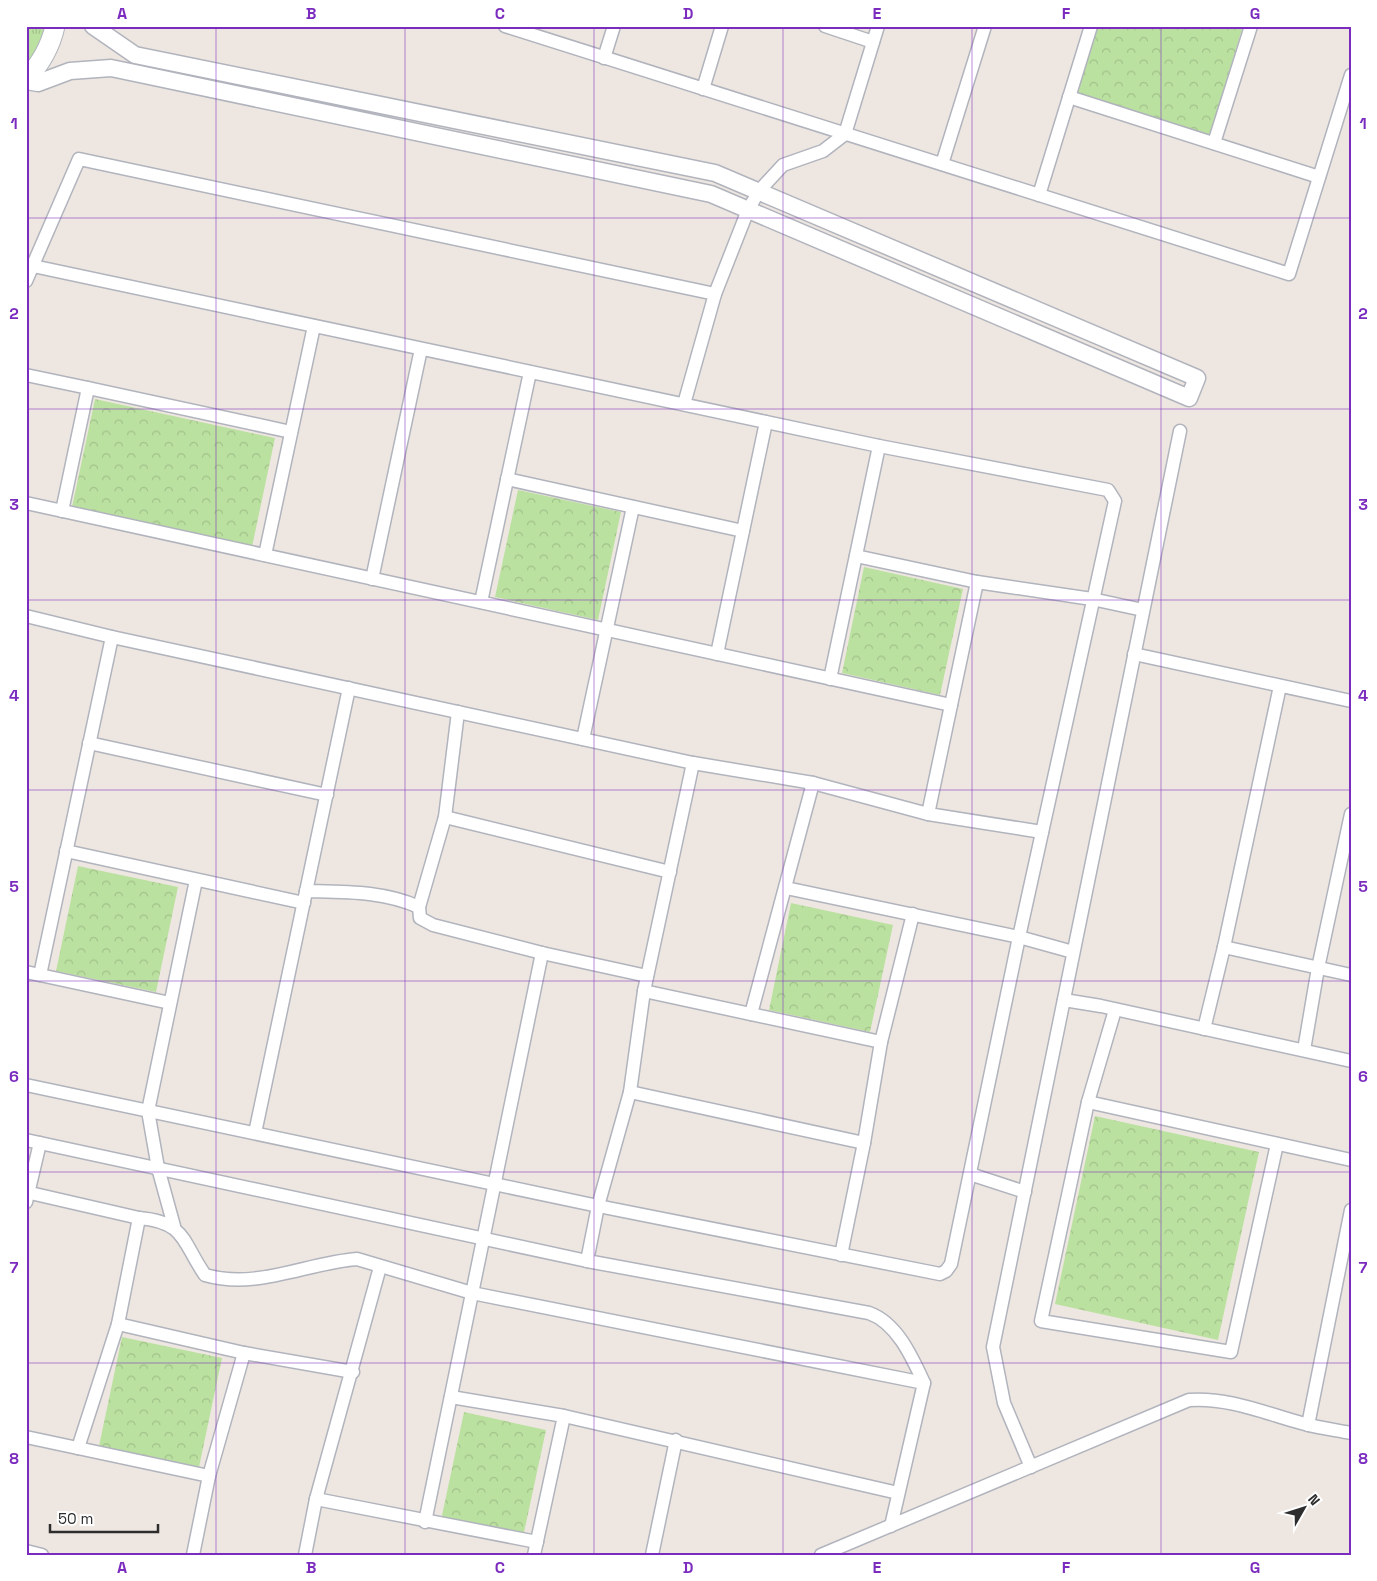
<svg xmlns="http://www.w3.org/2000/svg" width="1377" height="1581" font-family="'Space Grotesk',sans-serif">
  <defs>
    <pattern id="grass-tufts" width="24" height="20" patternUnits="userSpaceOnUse" patternTransform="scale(1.25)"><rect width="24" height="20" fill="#bbe1a0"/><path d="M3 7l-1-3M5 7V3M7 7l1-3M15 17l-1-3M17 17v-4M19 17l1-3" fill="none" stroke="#a1c18a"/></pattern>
    <pattern id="park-crowns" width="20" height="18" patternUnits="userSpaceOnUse" patternTransform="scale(1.25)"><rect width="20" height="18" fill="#bbe1a0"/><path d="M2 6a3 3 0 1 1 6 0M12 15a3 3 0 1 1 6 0" fill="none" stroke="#a1c18a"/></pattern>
  </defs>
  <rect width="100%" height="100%" fill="#eee7e1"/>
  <!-- grass -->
  <polygon fill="url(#grass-tufts)" points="26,26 46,26 26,72"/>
  <!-- park -->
  <g fill="url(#park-crowns)">
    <polygon points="1098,26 1243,26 1209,137 1076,95"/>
    <polygon points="95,399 275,438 252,547 72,507"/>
    <polygon points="518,490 621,512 598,620 495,597"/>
    <polygon points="864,567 963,589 940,695 842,673"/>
    <polygon points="78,866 178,887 156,992 56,971"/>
    <polygon points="791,903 893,925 870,1032 769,1010"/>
    <polygon points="1095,1116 1259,1152 1218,1340 1055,1304"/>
    <polygon points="122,1337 222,1358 199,1467 99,1446"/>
    <polygon points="464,1412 546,1430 523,1537 441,1520"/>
  </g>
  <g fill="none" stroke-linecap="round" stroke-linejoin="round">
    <defs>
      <g id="minor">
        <polyline points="505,26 1289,274 1351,75"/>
        <polyline points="825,26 873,42"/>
        <polyline points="604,58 614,26"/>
        <polyline points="703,89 722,26"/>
        <polyline points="1069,97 1319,177"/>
        <polyline points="1214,143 1251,26"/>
        <polyline points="942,164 985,26"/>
        <polyline points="1039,195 1091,26"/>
        <polyline points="26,281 79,159 715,294"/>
        <polyline points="26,375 88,388"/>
        <polyline points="684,404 715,294 748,210 759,191 783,165 823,151 845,134 878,26"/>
        <polyline points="507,479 743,531"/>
        <polyline points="26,503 951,705"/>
        <polyline points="62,511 88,388 291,432"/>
        <polyline points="265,555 314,326"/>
        <polyline points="856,556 977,582 1092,599 1143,610"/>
        <polyline points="372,579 421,349"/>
        <polyline points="481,602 530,372"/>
        <polyline points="26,616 112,637 693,763 813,783 928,814 1042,832"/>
        <polyline points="717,654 766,422"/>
        <polyline points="1134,654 1351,701"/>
        <polyline points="830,679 879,446"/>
        <polyline points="458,712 445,817 419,907 420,918 433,925 542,953 647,976"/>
        <polyline points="583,739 633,507"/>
        <polyline points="89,743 327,795"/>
        <polyline points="928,814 977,582"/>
        <polyline points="445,817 670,872"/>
        <polyline points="66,851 304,903"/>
        <polyline points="786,888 1019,937 1073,952"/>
        <path d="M306 891C346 892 383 891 419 907"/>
        <polyline points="1224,947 1351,975"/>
        <polyline points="26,972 170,1003"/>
        <polyline points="40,975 112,637"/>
        <polyline points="644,991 881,1042"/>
        <polyline points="1064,1000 1101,1006 1351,1061"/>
        <polyline points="1115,1010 1088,1102 1041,1321 1231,1352 1277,1144"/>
        <polyline points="751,1014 813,783"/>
        <polyline points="1204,1029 1224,947 1280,686"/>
        <polyline points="1304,1050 1318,968 1351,814"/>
        <polyline points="26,1085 598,1206 940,1274 946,1271 951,1264 1019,937 1115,501 1108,490 879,446 33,266"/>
        <polyline points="630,1092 864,1143"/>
        <polyline points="1088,1102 1351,1160"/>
        <polyline points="255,1133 349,688"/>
        <path d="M26 1140 587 1261 869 1313C897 1323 912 1357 924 1383"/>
        <polyline points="970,1174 1025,1192"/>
        <path d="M26 1192 139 1218C186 1222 182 1242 205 1275 257 1290 306 1263 357 1259L472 1293 924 1383 891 1526"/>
        <polyline points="26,1202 40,1143"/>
        <polyline points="174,1226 158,1168 148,1111 196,880"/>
        <polyline points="841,1255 864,1143 881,1042 913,914"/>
        <polyline points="587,1261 598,1206 630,1092 644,991 693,763"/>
        <polyline points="118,1324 244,1353 353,1372"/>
        <polyline points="451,1397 564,1416 898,1493"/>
        <polyline points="1308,1425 1351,1210"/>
        <polyline points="26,1437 209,1476"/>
        <polyline points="78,1448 118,1324 139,1218"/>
        <polyline points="1031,1467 1004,1403 993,1347 1180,431"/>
        <polyline points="316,1499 537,1542"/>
        <polyline points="425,1522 542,953"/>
        <polyline points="26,1551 42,1555"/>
        <polyline points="193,1555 209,1476 244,1353"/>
        <polyline points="305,1555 316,1499 380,1267"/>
        <polyline points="534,1555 564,1416"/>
        <polyline points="652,1555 676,1440"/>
        <path d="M821 1555 1189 1400C1229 1397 1267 1414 1305 1424 1320 1428 1336 1430 1351 1433"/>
      </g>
      <polyline id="tertiary" points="26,81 38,83 70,71 111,68 711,194 1189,398 1197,378 715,173 135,55 93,26"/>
      <path id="secondary" d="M26 78C40 66 51 45 55 26"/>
    </defs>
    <!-- minor casing -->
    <use href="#minor" stroke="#b1b4bd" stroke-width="15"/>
    <!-- tertiary casing -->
    <use href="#tertiary" stroke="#b1b4bd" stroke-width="19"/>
    <!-- secondary casing -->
    <use href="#secondary" stroke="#b1b4bd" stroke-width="21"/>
    <!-- minor -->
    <use href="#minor" stroke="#fff" stroke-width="12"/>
    <!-- tertiary -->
    <use href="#tertiary" stroke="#fff" stroke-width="16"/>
    <!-- secondary -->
    <use href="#secondary" stroke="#fff" stroke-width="19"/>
  </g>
  <!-- grid -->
  <path fill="none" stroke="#7b2cbf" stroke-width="1" stroke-opacity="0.55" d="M216 26V1555M405 26V1555M594 26V1555M783 26V1555M972 26V1555M1161 26V1555M26 218H1351M26 409H1351M26 600H1351M26 790H1351M26 981H1351M26 1172H1351M26 1363H1351"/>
  <!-- border -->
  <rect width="1377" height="1581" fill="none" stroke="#ffffff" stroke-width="55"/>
  <!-- north arrow -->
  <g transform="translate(1304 1508) rotate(51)" stroke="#ffffff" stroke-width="4" paint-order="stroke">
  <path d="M0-4L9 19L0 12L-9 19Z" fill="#2d2d2d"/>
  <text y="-8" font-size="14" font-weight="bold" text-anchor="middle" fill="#2d2d2d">N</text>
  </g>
  <!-- scale -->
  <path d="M50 1524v8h108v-8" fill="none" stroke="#2d2d2d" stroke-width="2.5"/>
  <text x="58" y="1524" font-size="15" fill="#2d2d2d" stroke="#ffffff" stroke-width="4" paint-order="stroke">50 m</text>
  <rect x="28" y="28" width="1322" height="1526" fill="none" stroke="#7b2cbf" stroke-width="2"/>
  <g font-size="16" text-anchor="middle" font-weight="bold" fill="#7b2cbf">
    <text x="122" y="19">A</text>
    <text x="311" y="19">B</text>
    <text x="500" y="19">C</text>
    <text x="688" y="19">D</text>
    <text x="877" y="19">E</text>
    <text x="1066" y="19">F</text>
    <text x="1255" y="19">G</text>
    <text x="14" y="129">1</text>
    <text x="1363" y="129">1</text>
    <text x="14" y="319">2</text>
    <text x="1363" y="319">2</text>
    <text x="14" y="510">3</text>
    <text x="1363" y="510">3</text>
    <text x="14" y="701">4</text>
    <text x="1363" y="701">4</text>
    <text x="14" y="892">5</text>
    <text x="1363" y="892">5</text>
    <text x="14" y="1082">6</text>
    <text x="1363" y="1082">6</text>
    <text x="14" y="1273">7</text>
    <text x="1363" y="1273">7</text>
    <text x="14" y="1464">8</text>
    <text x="1363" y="1464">8</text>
    <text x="122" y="1573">A</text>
    <text x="311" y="1573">B</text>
    <text x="500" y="1573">C</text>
    <text x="688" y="1573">D</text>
    <text x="877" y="1573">E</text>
    <text x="1066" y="1573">F</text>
    <text x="1255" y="1573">G</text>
  </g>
</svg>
